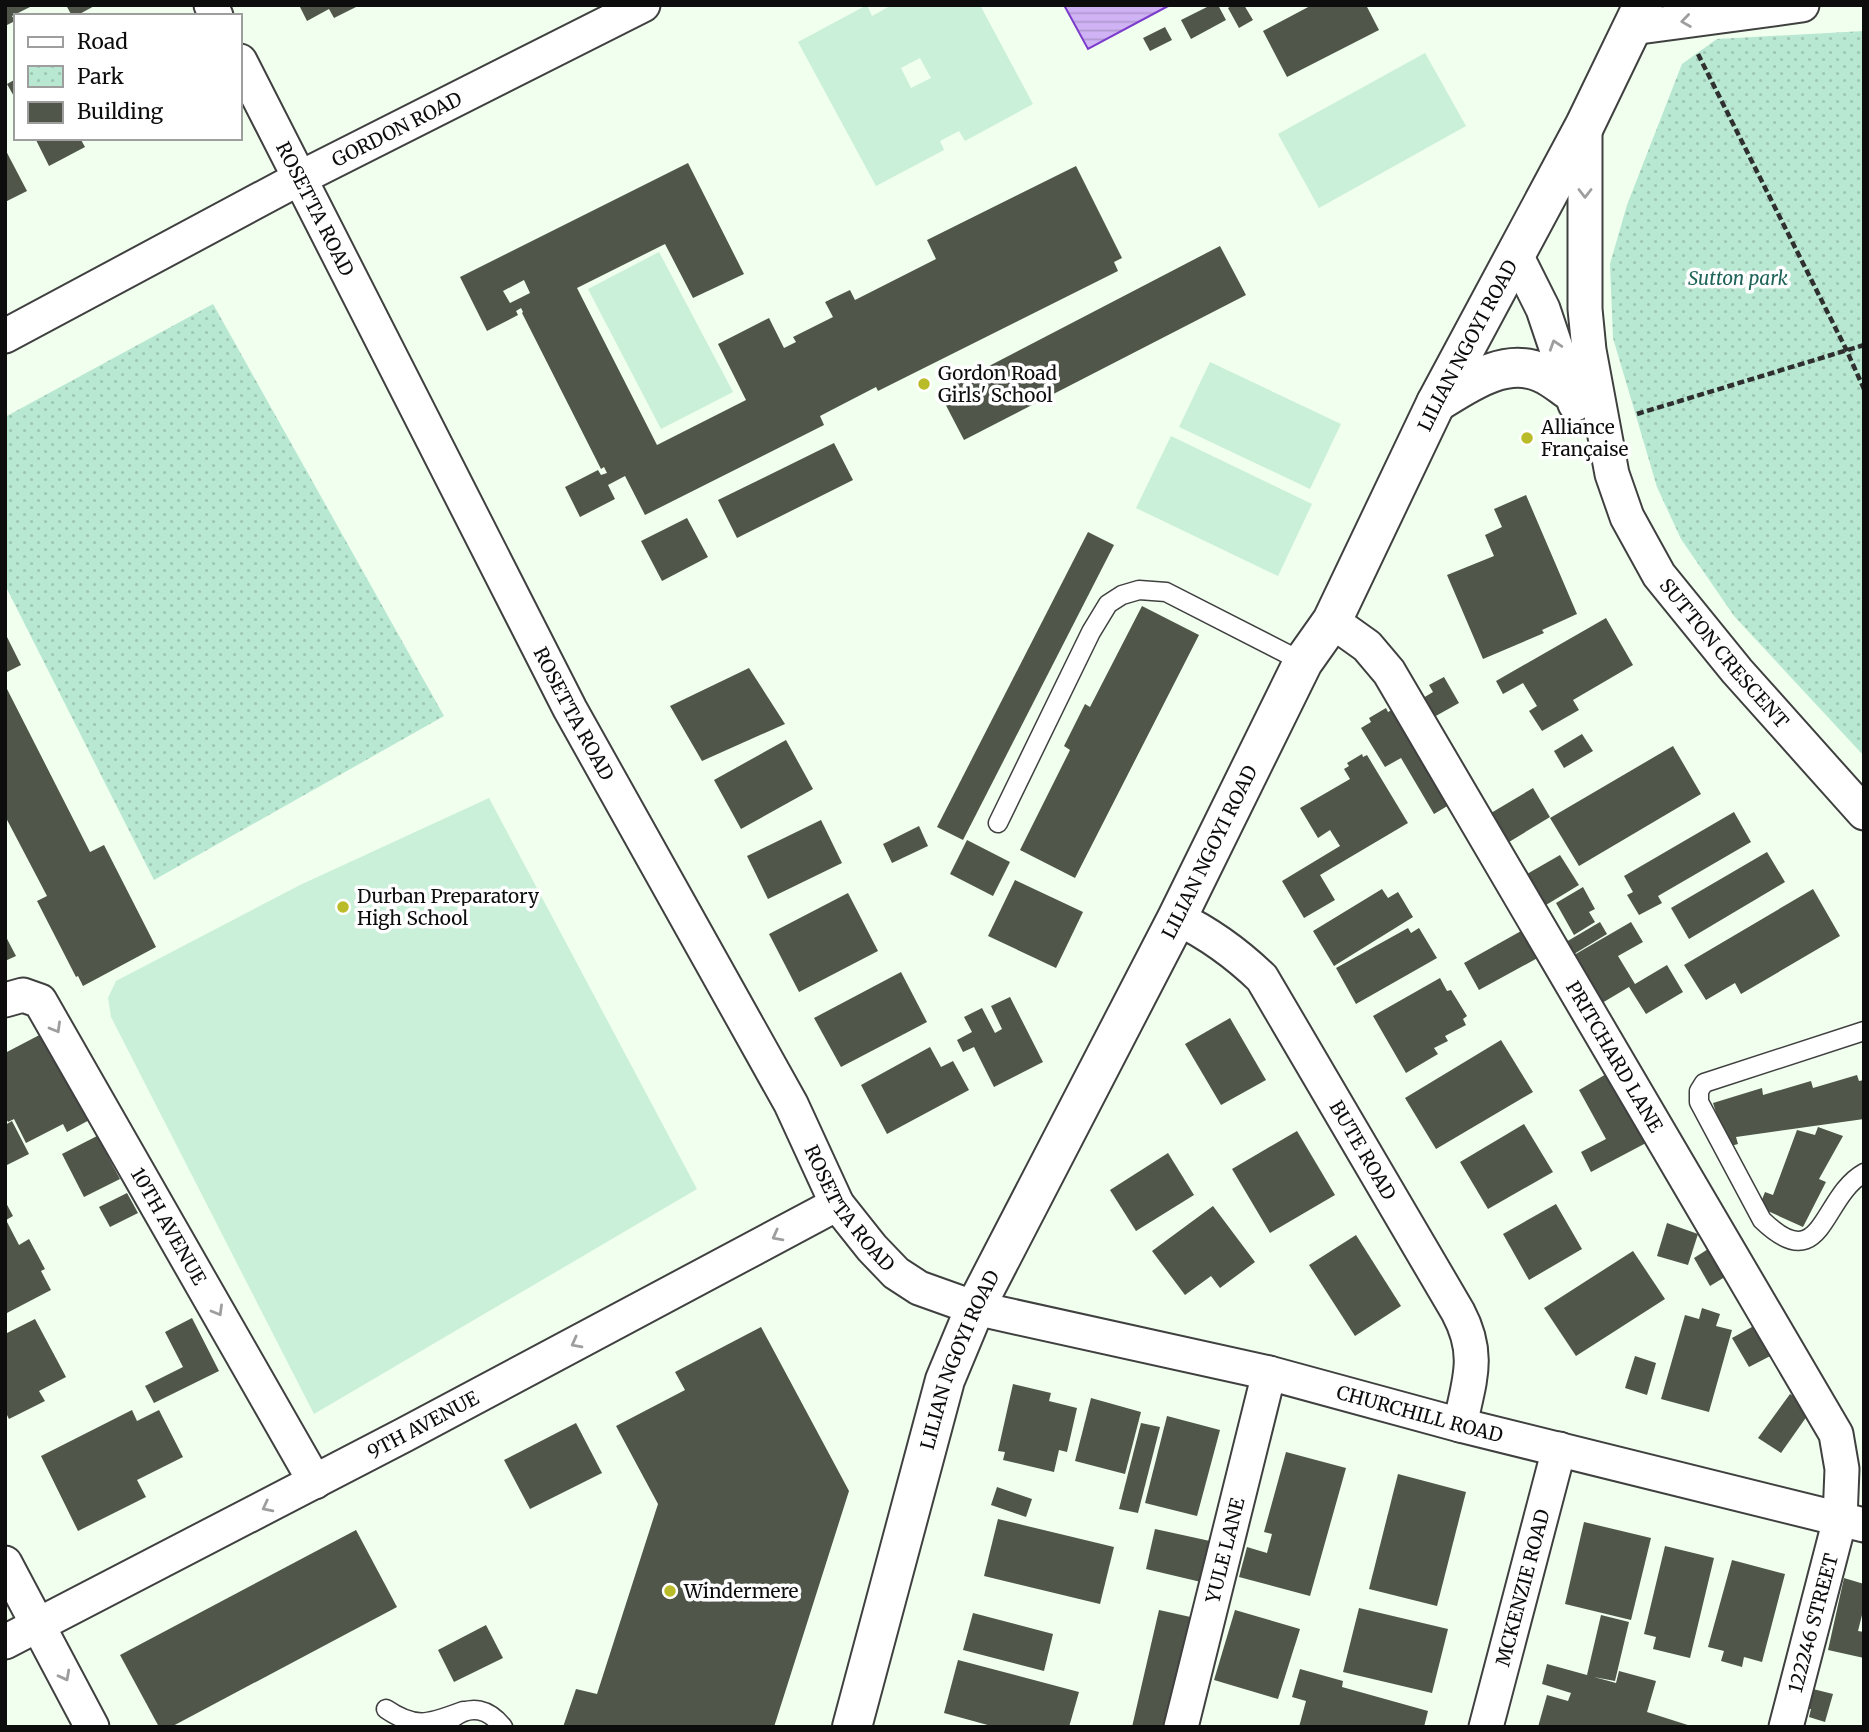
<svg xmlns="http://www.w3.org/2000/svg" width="1869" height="1732" font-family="Merriweather,serif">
  <defs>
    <pattern id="park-dots" width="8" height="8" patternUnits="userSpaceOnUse" patternTransform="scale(1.75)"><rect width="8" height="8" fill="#b8e8d2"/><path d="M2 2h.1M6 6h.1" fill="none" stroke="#9dc6b3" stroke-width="1.8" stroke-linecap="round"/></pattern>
    <pattern id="water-rules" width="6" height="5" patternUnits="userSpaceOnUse" patternTransform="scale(1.75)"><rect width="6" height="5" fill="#cfb3f5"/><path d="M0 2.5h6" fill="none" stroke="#b199d1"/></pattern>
  </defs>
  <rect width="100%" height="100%" fill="#f0ffee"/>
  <!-- park -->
  <g fill="url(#park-dots)">
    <polygon points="1864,31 1864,756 1734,616 1681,539 1657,487 1613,338 1610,264 1627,205 1682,64 1717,39"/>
    <polygon points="213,304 444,716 154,880 5,585 5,417"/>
  </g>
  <!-- pitch -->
  <g fill="#caf0d9" fill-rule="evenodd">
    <path d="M867 5 872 16 892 5H980L1033 104 965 141 959 131 940 141 944 150 876 186 798 42ZM920 58 931 78 911 88 901 68Z"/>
    <polygon points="1425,53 1466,126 1319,208 1278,134"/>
    <polygon points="659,252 733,392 661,429 588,289"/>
    <polygon points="1210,362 1341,424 1310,489 1179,427"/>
    <polygon points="1171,436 1312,504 1278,576 1136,508"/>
    <polygon points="489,798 697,1189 314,1414 111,1017 108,998 116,981 300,885"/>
  </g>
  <!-- water -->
  <polygon fill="url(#water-rules)" stroke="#7c3ccb" stroke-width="2" points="1064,5 1170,5 1088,49"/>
  <!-- building -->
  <g fill="#50564a" fill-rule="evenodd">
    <polygon points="5,5 29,5 30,7 12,16 15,21 5,26"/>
    <polygon points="66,5 96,5 76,16 72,16"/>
    <polygon points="299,5 360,5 334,18 329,9 307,21"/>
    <polygon points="1211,5 1218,5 1226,20 1191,39 1181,20"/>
    <polygon points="1233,5 1244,5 1253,20 1239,28 1228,8"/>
    <polygon points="1312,5 1366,5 1379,30 1287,77 1263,31"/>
    <polygon points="1165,27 1172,40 1150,51 1143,38"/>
    <polygon points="16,79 16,100 7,84"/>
    <polygon points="35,138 80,138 85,147 49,166"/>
    <polygon points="5,149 27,191 5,202"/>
    <path d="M688 163 744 274 693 298 665 244 577 288 657 445 746 400 718 344 769 318 784 348 796 342 793 337 833 317 825 302 850 290 855 300 936 259 927 240 1076 166 1122 258 1114 262 1118 271 878 391 876 387 820 416 824 425 645 515 625 476 608 485 615 499 580 517 565 487 598 470 601 475 607 473 604 467 601 469 522 313 523 312 521 308 516 311 518 315 487 331 460 277ZM524 280 530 293 510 303 503 291Z"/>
    <polygon points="1220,246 1246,295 964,440 939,392"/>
    <polygon points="834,443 853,480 737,538 718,500"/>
    <polygon points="1526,495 1577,614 1542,630 1544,633 1483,659 1447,575 1494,556 1485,535 1502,527 1494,509"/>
    <polygon points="687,518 708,557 662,581 641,541"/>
    <polygon points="1088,532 1114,545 963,840 937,827"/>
    <polygon points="1142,606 1199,635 1075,878 1020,850 1070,750 1064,746 1085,704 1090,707"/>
    <polygon points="1606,618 1633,665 1573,700 1579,710 1542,731 1529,711 1537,706 1523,683 1503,694 1496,681"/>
    <polygon points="5,633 21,665 5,673"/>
    <polygon points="749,668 785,724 702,761 670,706"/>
    <polygon points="1444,677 1459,703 1434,717 1423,698 1433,692 1429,685"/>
    <polygon points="7,689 90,852 104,845 156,947 83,986 78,976 76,977 37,901 47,896 5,816 5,690"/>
    <polygon points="1397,707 1454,802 1434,814 1401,758 1385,767 1361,728 1371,722 1369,718 1386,708 1388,712"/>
    <polygon points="1582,734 1593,751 1564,768 1554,751"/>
    <polygon points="786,740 813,789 741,829 714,780"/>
    <polygon points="1673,746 1701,794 1579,866 1550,818"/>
    <polygon points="1362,754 1363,757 1367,755 1408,823 1320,875 1335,900 1304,918 1282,881 1340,846 1330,830 1318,838 1300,808 1350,779 1344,769 1349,766 1347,763"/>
    <polygon points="1533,788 1550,817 1509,842 1491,813"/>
    <polygon points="1734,812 1751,842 1658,896 1662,903 1639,915 1627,895 1633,892 1624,876"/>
    <polygon points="821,820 842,863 768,899 747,856"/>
    <polygon points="919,826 928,846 892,863 883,844"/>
    <polygon points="967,840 1010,862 993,896 950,874"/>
    <polygon points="1767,852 1785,882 1689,939 1671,908"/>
    <polygon points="1560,855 1579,885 1546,905 1527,874"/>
    <polygon points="1015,880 1083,912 1056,968 988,936"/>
    <polygon points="1583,887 1595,909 1589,912 1595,922 1574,935 1556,903"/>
    <polygon points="1382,889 1388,898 1398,892 1413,917 1334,966 1313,931"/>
    <polygon points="1813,889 1840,936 1741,994 1735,983 1706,1000 1684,965"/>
    <polygon points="848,893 878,951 799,992 769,934"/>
    <polygon points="1600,922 1607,934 1574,954 1566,942"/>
    <polygon points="1631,922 1643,942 1618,956 1635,984 1667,965 1683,992 1646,1014 1629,987 1602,1003 1574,955"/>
    <polygon points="1528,927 1543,955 1479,990 1464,963"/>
    <polygon points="1408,928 1411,933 1419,928 1437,958 1356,1004 1336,968"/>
    <polygon points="5,935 16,956 5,961"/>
    <polygon points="901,972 927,1022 841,1067 814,1018"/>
    <polygon points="1440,978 1447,991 1451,990 1467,1016 1463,1019 1466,1025 1445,1036 1448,1041 1434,1048 1438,1054 1406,1073 1373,1016"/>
    <polygon points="1010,997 1043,1062 994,1087 974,1047 963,1052 957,1040 972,1032 964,1017 982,1008 995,1033 1002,1029 991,1006"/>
    <polygon points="1230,1018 1266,1080 1221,1105 1185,1044"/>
    <polygon points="49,1030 95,1117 67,1132 63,1124 26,1143 14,1119 8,1122 5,1117 5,1053"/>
    <polygon points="1501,1040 1533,1092 1436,1149 1405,1098"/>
    <polygon points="930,1047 941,1067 953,1061 969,1090 887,1134 861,1085"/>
    <polygon points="1608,1073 1646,1143 1591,1172 1581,1152 1606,1139 1579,1090"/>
    <polygon points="1857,1075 1859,1081 1864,1080 1864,1119 1736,1137 1738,1144 1727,1147 1713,1103 1762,1088 1763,1095 1811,1081 1813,1088"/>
    <polygon points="12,1121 29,1154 5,1166 5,1125"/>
    <polygon points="1524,1124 1553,1172 1488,1209 1460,1162"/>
    <polygon points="1818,1127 1843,1136 1819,1179 1826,1182 1803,1227 1759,1207 1765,1192 1773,1195 1797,1130 1815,1135"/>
    <polygon points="1297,1131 1335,1195 1270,1233 1232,1169"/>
    <polygon points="97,1136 120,1179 84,1197 62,1154"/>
    <polygon points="1168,1153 1194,1195 1136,1231 1110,1190"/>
    <polygon points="127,1193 138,1213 110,1227 99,1207"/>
    <polygon points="5,1201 13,1216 6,1220 19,1245 29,1239 45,1269 41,1271 51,1290 5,1314"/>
    <polygon points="1556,1204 1582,1249 1529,1280 1503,1234"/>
    <polygon points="1213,1206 1255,1262 1220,1288 1211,1276 1185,1295 1152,1251"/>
    <polygon points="1667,1223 1698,1234 1688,1265 1657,1256"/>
    <polygon points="1356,1235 1401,1306 1355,1336 1309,1265"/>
    <polygon points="1716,1244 1733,1272 1710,1286 1694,1258"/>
    <polygon points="1633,1251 1665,1299 1576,1356 1544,1308"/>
    <polygon points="1702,1308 1720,1314 1716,1326 1732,1330 1709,1412 1661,1399 1685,1315 1699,1319"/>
    <polygon points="192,1318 219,1371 154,1403 145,1386 183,1367 165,1332"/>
    <polygon points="35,1319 66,1377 39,1391 45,1401 9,1419 5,1411 5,1334"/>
    <polygon points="1761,1322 1778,1352 1749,1367 1732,1338"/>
    <polygon points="761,1327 849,1491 774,1727 563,1727 576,1689 597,1694 658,1504 616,1426 685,1390 675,1372"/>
    <polygon points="1635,1356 1656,1363 1647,1395 1625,1388"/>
    <polygon points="1013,1384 1051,1393 1049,1401 1077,1408 1067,1452 1059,1450 1054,1472 1003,1460 1005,1452 998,1451"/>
    <polygon points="1790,1394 1812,1409 1781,1453 1758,1438"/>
    <polygon points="1091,1398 1141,1412 1125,1474 1075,1461"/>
    <polygon points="132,1410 137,1421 159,1410 183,1457 137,1480 146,1497 78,1531 41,1456"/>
    <polygon points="1167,1416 1220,1430 1197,1516 1145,1503"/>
    <polygon points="576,1423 602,1473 530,1509 504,1460"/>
    <polygon points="1141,1423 1160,1427 1138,1513 1119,1509"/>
    <polygon points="1286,1452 1346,1468 1310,1596 1239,1577 1247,1547 1267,1553 1272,1534 1264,1532"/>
    <polygon points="1398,1474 1466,1492 1437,1606 1369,1589"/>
    <polygon points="997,1487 1032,1499 1026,1517 991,1505"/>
    <polygon points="998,1519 1114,1547 1100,1604 984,1576"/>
    <polygon points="1584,1522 1651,1538 1631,1620 1565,1604"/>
    <polygon points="1155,1529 1210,1541 1201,1582 1146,1569"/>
    <polygon points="356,1530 397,1607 171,1727 159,1727 120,1655"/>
    <polygon points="1665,1546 1714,1558 1690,1658 1653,1649 1656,1637 1644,1634"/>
    <polygon points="1732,1560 1785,1574 1762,1662 1744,1657 1742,1667 1721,1661 1724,1651 1708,1647"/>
    <polygon points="1844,1578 1864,1584 1864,1607 1858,1631 1864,1632 1864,1658 1828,1650"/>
    <polygon points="1359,1608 1448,1629 1432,1693 1343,1672"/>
    <polygon points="1159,1610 1195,1618 1171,1727 1132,1727"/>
    <polygon points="1235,1610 1300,1629 1278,1699 1214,1680"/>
    <polygon points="973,1613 1053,1634 1044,1671 963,1650"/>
    <polygon points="1601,1615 1629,1622 1615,1681 1594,1677 1616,1683 1619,1671 1656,1681 1647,1712 1694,1727 1538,1727 1547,1695 1568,1701 1571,1693 1542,1684 1547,1664 1587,1675"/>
    <polygon points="486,1625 503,1658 454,1682 438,1650"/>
    <polygon points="958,1660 1079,1692 1069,1727 995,1727 944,1713"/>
    <polygon points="1300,1669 1343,1681 1342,1687 1428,1711 1424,1727 1299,1727 1306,1701 1292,1697"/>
    <polygon points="1813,1689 1833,1694 1825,1722 1809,1717 1811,1709 1808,1709"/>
  </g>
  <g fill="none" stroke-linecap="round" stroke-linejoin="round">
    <defs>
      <g id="service">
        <polyline points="998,823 1091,632 1108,604 1122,595 1139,590 1166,592 1303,662"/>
        <path d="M1864 1031 1704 1083 1699 1091V1102L1762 1220C1823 1279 1821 1197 1864 1173"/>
        <path d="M386 1709C417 1730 430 1723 463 1711"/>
        <path d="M453 1718C471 1704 489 1709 503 1727"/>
      </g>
      <g id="minor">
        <polyline points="211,5 216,16"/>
        <polyline points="1632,28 1802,5"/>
        <path id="s1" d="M240 61 570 709 791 1104 837 1204 872 1248 896 1273 919 1288 975 1308 1269 1373 1460 1425 1864 1525"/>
        <path id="s2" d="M1585 125V309L1589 350 1612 474 1627 517 1659 575 1737 671 1864 813"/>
        <polyline points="1516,255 1543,309 1575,404"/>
        <path id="s3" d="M5 336 300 178 643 5"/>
        <path id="s4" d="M1332 621 1367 646 1389 672 1836 1434 1842 1469 1840 1519 1786 1727"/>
        <path id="s5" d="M1177 918C1210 934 1235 952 1262 978L1458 1312C1481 1355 1469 1381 1460 1425"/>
        <path id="s6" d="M5 1000 23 995 40 1001 315 1482"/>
        <polyline points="5,1563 92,1727"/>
        <path id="s7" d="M5 1642 404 1435 837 1204"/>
        <path id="s8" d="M1181 1727 1269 1373"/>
        <path id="s9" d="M1486 1727 1559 1449"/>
      </g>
      <g id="tertiary">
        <path d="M1436 403C1467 384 1505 356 1542 373 1552 377 1561 385 1570 391"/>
        <path id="s10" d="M852 1727 945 1380 975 1308 1177 918 1303 662 1332 621 1436 403 1585 125 1643 5"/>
      </g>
    </defs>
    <!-- service casing -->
    <use href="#service" stroke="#404040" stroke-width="21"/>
    <!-- minor casing -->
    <use href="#minor" stroke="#404040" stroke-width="37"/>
    <!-- tertiary casing -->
    <use href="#tertiary" stroke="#404040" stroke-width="42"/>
    <!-- path -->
    <g stroke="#2f2f2f" stroke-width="4.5" stroke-dasharray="7 3.5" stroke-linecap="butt">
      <polyline points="1698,54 1846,349 1864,389"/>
      <polyline points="1637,414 1864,345"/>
    </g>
    <!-- service -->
    <use href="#service" stroke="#fff" stroke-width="18"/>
    <!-- minor -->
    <use href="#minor" stroke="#fff" stroke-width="33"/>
    <!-- tertiary -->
    <use href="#tertiary" stroke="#fff" stroke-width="38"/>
  </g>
  <!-- one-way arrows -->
  <defs><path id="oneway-chevron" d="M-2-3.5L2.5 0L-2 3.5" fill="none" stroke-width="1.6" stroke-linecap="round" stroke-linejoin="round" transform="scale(1.75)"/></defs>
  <g stroke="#9e9e9e">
    <use href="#oneway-chevron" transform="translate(1686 21) rotate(172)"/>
    <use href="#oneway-chevron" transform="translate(1585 193) rotate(90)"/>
    <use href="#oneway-chevron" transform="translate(1555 345) rotate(-108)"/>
    <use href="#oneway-chevron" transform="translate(56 1028) rotate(60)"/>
    <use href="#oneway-chevron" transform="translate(777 1236) rotate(152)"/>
    <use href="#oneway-chevron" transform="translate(218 1311) rotate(60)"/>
    <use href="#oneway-chevron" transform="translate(576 1343) rotate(152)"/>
    <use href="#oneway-chevron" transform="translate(267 1507) rotate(153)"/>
    <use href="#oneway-chevron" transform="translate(65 1676) rotate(62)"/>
  </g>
  <!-- markers -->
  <g fill="#babb28" stroke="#fff" stroke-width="2.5">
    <circle cx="924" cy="384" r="7"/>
    <circle cx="1527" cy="438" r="7"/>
    <circle cx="343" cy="907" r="7"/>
    <circle cx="670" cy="1591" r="7"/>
  </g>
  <g text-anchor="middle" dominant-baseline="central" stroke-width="7" stroke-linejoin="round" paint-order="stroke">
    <!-- street labels -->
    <g font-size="19" fill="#0d0d0d" stroke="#fff">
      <text stroke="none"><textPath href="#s3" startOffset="443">GORDON ROAD</textPath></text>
      <text stroke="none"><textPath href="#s1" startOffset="166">ROSETTA ROAD</textPath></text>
      <text stroke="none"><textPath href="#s10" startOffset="1519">LILIAN NGOYI ROAD</textPath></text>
      <text stroke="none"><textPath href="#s2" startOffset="565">SUTTON CRESCENT</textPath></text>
      <text stroke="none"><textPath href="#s1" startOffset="733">ROSETTA ROAD</textPath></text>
      <text stroke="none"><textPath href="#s10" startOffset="950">LILIAN NGOYI ROAD</textPath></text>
      <text stroke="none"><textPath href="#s4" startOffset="523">PRITCHARD LANE</textPath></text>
      <text stroke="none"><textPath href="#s5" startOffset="304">BUTE ROAD</textPath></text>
      <text stroke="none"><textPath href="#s1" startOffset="1300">ROSETTA ROAD</textPath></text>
      <text stroke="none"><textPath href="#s6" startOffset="296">10TH AVENUE</textPath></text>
      <text stroke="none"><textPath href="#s10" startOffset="383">LILIAN NGOYI ROAD</textPath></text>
      <text stroke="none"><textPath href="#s1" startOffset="1925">CHURCHILL ROAD</textPath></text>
      <text stroke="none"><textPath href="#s7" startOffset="471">9TH AVENUE</textPath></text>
      <text stroke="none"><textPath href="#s8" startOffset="182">YULE LANE</textPath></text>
      <text stroke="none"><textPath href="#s9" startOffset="144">MCKENZIE ROAD</textPath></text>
      <text transform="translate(1813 1623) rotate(-75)">122246 STREET</text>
    </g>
    <!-- park labels -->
    <g font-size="19" font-style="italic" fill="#1f6459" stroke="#fff">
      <text x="1738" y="278">Sutton park</text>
    </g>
    <!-- poi labels -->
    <g font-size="19" fill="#0d0d0d" stroke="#fff" text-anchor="start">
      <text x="938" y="373">Gordon Road<tspan x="938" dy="22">Girls' School</tspan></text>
      <text x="1541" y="427">Alliance<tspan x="1541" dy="22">Française</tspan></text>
      <text x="357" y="896">Durban Preparatory<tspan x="357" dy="22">High School</tspan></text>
      <text x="684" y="1591">Windermere</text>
    </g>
  </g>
  <!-- border -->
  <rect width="1869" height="1732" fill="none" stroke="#0d0d0d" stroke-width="14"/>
  <!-- legend -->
  <rect x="14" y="14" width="228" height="126" fill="#ffffff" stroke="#9e9e9e" stroke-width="2"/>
  <rect x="28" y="37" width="35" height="10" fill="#ffffff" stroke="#9e9e9e" stroke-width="2"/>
  <text x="77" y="49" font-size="21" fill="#0d0d0d">Road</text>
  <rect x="28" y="66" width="35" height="21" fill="url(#park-dots)" stroke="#9e9e9e" stroke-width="2"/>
  <text x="77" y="84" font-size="21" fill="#0d0d0d">Park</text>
  <rect x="28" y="102" width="35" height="21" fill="#50564a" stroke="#9e9e9e" stroke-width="2"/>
  <text x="77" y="119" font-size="21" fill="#0d0d0d">Building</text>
</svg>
